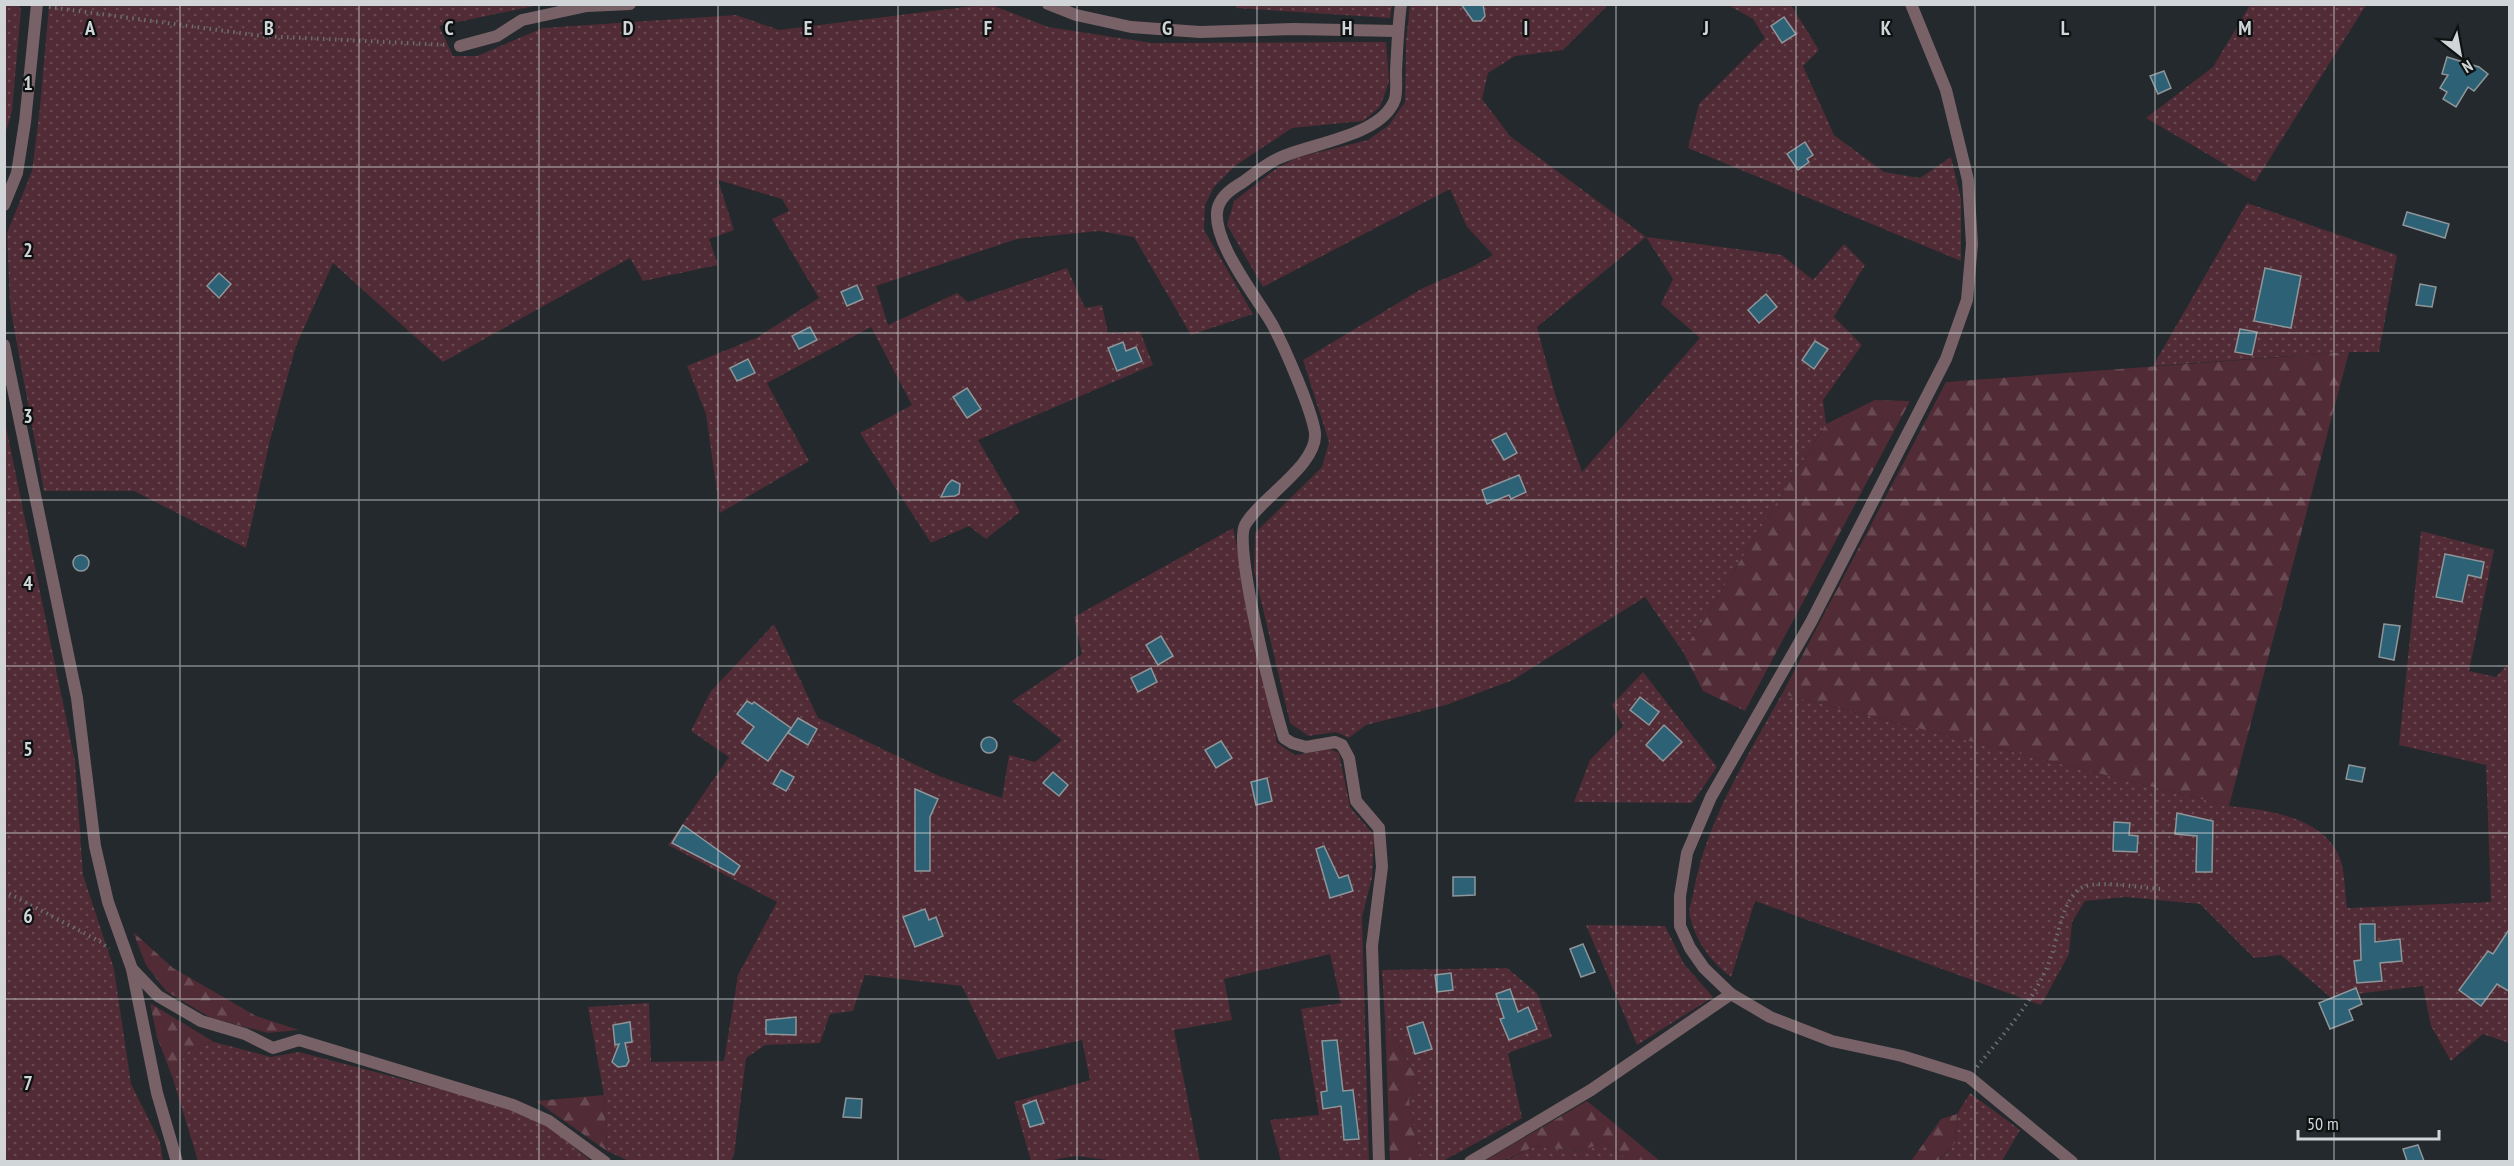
<svg xmlns="http://www.w3.org/2000/svg" width="2514" height="1166" font-family="'PT Sans Narrow',sans-serif">
  <defs>
    <pattern id="grass-dots" width="8" height="8" patternUnits="userSpaceOnUse" patternTransform="scale(1.5)"><rect width="8" height="8" fill="#512b35"/><path d="M2 2h.1M6 6h.1" fill="none" stroke="#694952" stroke-width="1.8" stroke-linecap="round"/></pattern>
    <pattern id="forest-firs" width="22" height="20" patternUnits="userSpaceOnUse" patternTransform="scale(1.5)"><rect width="22" height="20" fill="#512b35"/><path d="M5 1l3.5 6h-7zM16 11l3.5 6h-7z" fill="#694952"/></pattern>
  </defs>
  <rect width="100%" height="100%" fill="#23292c"/>
  <!-- grass -->
  <g fill="url(#grass-dots)" fill-rule="evenodd">
    <polygon points="5,4 19,5 21,10 12,111 5,135"/>
    <polygon points="989,4 1048,27 1152,43 1386,42 1389,82 1380,107 1363,121 1292,128 1235,166 1214,187 1205,205 1204,230 1253,314 1191,335 1134,237 1099,231 1017,239 876,286 888,325 957,293 968,302 1067,268 1085,308 1102,305 1108,333 1140,331 1153,365 978,440 1020,512 986,539 969,526 931,543 860,433 912,405 871,327 767,383 809,461 720,513 706,414 687,366 756,338 819,298 772,219 789,211 782,199 718,180 734,230 709,239 718,265 643,281 630,258 443,362 333,263 296,346 270,440 246,548 134,491 44,491 10,306 7,233 32,171 40,107 49,5 539,5 439,26 453,56 477,56 543,28 736,15 779,30"/>
    <polygon points="1236,5 1236,4 1392,5 1390,18 1236,8"/>
    <path d="M1410 5H1608L1563 50 1515 56 1488 73 1482 99 1510 136 1646 237 1782 255 1813 280 1844 244 1865 265 1834 317 1862 345 1823 400 1826 424 1683 652 1645 597 1513 680 1446 705 1366 725 1349 738 1336 732 1308 736 1290 723 1254 571 1255 533 1322 467 1329 442 1303 360 1423 288 1472 267 1493 255 1467 227 1450 189 1263 287 1227 225 1234 201 1273 171 1295 158 1368 140 1389 125 1405 102 1406 41ZM1646 237 1673 279 1661 304 1700 338 1582 472 1555 394 1537 327Z"/>
    <polygon points="1728,5 1791,5 1819,50 1803,66 1834,135 1884,172 1920,178 1951,157 1961,199 1961,261 1688,148 1699,104 1765,38 1753,19"/>
    <polygon points="2250,5 2366,5 2255,182 2146,118 2213,67"/>
    <polygon points="2247,203 2397,255 2379,352 2349,352 2153,366"/>
    <polygon points="5,422 75,761 83,875 114,969 131,1084 160,1142 163,1161 5,1161"/>
    <polygon points="1233,528 1277,743 1295,755 1330,749 1339,753 1350,807 1374,835 1372,878 1362,917 1369,1161 1281,1161 1270,1120 1319,1115 1301,1009 1341,1003 1330,954 1224,979 1232,1020 1174,1030 1200,1161 1116,1161 1076,1156 1046,1161 1031,1161 1014,1102 1090,1080 1082,1040 997,1059 962,986 865,975 853,1011 830,1014 820,1043 765,1045 746,1058 734,1155 731,1161 629,1161 607,1151 604,1095 588,1007 649,1003 651,1062 724,1061 738,975 777,902 668,845 729,757 691,731 711,691 774,624 818,718 939,776 1002,798 1009,755 1035,762 1062,740 1012,701 1082,654 1074,617"/>
    <path d="M2421 531 2494 550 2469 671 2496 677 2509 663V1043L2483 1034 2451 1061 2431 1026 2423 986 2330 997 2281 955 2254 958 2200 904 2126 897 2085 901 2072 922 2069 954 2041 1005 1755 901 1731 977C1711 962 1696 942 1690 917 1688 911 1691 902 1693 895 1705 823 1747 757 1782 694L2229 806C2269 810 2326 817 2341 861 2345 875 2345 893 2347 908L2491 902 2486 765 2399 745Z"/>
    <polygon points="1643,672 1717,767 1692,803 1574,802 1590,760 1623,726 1612,705"/>
    <polygon points="1586,925 1665,926 1684,964 1713,997 1637,1045"/>
    <polygon points="1507,968 1537,993 1552,1037 1508,1053 1522,1118 1443,1161 1420,1161 1409,1100 1418,1080 1385,1020 1382,970"/>
    <polygon points="214,1042 271,1057 299,1052 505,1106 548,1125 591,1161 198,1161 173,1079 187,1050"/>
    <polygon points="1970,1093 2020,1130 2002,1161 1938,1162 1955,1143 1957,1114"/>
    <polygon points="1604,1143 1631,1161 1503,1162 1535,1146 1579,1151"/>
  </g>
  <!-- forest -->
  <g fill="url(#forest-firs)">
    <polygon points="2349,352 2229,806 1782,694 1946,382"/>
    <polygon points="1875,400 1910,401 1745,711 1703,691 1683,652 1826,424"/>
    <polygon points="133,932 173,968 256,1016 299,1030 268,1033 211,1018 166,991 146,965"/>
    <polygon points="150,1003 214,1042 187,1050 173,1079 157,1037"/>
    <polygon points="1385,1020 1418,1080 1409,1100 1420,1161 1390,1161"/>
    <polygon points="604,1095 607,1151 536,1101"/>
    <polygon points="1587,1101 1660,1161 1631,1161 1604,1143 1579,1151 1535,1146 1503,1161 1484,1161"/>
    <polygon points="1957,1114 1955,1143 1938,1161 1911,1161 1941,1119"/>
  </g>
  <!-- building -->
  <g fill="#2d6176" stroke="#8f969a" stroke-width="1.5">
    <polygon points="1461,4 1483,4 1485,16 1481,21 1473,21"/>
    <polygon points="1784,17 1796,34 1782,43 1771,26"/>
    <polygon points="2447,57 2479,67 2488,74 2474,91 2468,87 2456,107 2443,99 2447,92 2440,88 2448,75 2442,74"/>
    <polygon points="2164,71 2171,88 2158,94 2150,76"/>
    <polygon points="1805,142 1813,155 1807,159 1809,162 1798,170 1787,154"/>
    <polygon points="2407,212 2449,224 2445,238 2403,225"/>
    <polygon points="2265,268 2301,276 2291,328 2254,321"/>
    <polygon points="219,273 231,284 219,298 207,286"/>
    <polygon points="2420,284 2436,287 2432,307 2416,305"/>
    <polygon points="857,285 863,299 847,306 841,292"/>
    <polygon points="1766,294 1777,307 1759,323 1748,310"/>
    <polygon points="810,327 817,340 799,349 792,336"/>
    <polygon points="2240,329 2257,332 2252,355 2235,352"/>
    <polygon points="1815,341 1828,349 1814,369 1802,360"/>
    <polygon points="1123,342 1126,351 1136,347 1142,361 1117,371 1108,348"/>
    <polygon points="748,359 755,373 737,381 730,368"/>
    <polygon points="967,388 981,409 967,418 953,397"/>
    <polygon points="1506,433 1517,453 1504,460 1492,440"/>
    <polygon points="1519,475 1526,492 1511,499 1509,495 1487,504 1482,490"/>
    <polygon points="952,480 960,484 959,494 955,496 941,497 947,485"/>
    <polygon points="2445,554 2484,562 2481,578 2468,575 2462,602 2436,597"/>
    <circle cx="81" cy="563" r="8"/>
    <polygon points="2384,624 2400,626 2394,660 2379,657"/>
    <polygon points="1161,636 1173,656 1158,665 1146,645"/>
    <polygon points="1151,668 1157,682 1138,692 1131,678"/>
    <polygon points="1640,697 1659,712 1649,725 1630,710"/>
    <polygon points="747,701 752,704 754,702 791,728 768,761 742,743 754,727 737,714"/>
    <polygon points="798,718 817,729 808,745 788,733"/>
    <polygon points="1664,725 1682,742 1663,761 1646,745"/>
    <circle cx="989" cy="745" r="8"/>
    <polygon points="1221,741 1232,758 1216,768 1205,750"/>
    <polygon points="2349,765 2365,768 2362,782 2346,779"/>
    <polygon points="781,770 794,777 786,791 773,784"/>
    <polygon points="1053,772 1068,785 1059,796 1043,783"/>
    <polygon points="1267,778 1272,801 1256,805 1251,782"/>
    <polygon points="915,789 938,799 930,817 930,871 915,871"/>
    <polygon points="2177,813 2213,821 2212,872 2196,872 2197,836 2175,834"/>
    <polygon points="2114,822 2130,823 2129,835 2138,836 2137,852 2113,851"/>
    <polygon points="683,825 740,866 734,875 672,843"/>
    <polygon points="1324,846 1339,878 1348,875 1353,891 1330,898 1316,849"/>
    <polygon points="1453,877 1475,877 1475,895 1453,896"/>
    <polygon points="925,909 929,920 936,917 943,936 915,947 903,917"/>
    <polygon points="2360,924 2375,924 2375,942 2400,939 2402,961 2380,963 2382,981 2357,983 2354,961 2361,960"/>
    <polygon points="2510,928 2510,992 2497,984 2481,1006 2459,990 2488,951 2493,954"/>
    <polygon points="1583,944 1595,972 1581,977 1570,949"/>
    <polygon points="1451,973 1453,990 1437,992 1435,975"/>
    <polygon points="2356,988 2362,1004 2349,1010 2353,1020 2330,1029 2319,1003"/>
    <polygon points="1510,989 1518,1012 1528,1007 1537,1029 1509,1040 1500,1019 1504,1018 1496,994"/>
    <polygon points="796,1017 796,1035 766,1034 766,1020"/>
    <polygon points="630,1022 632,1042 625,1043 629,1061 626,1066 618,1067 612,1062 619,1044 615,1045 613,1025"/>
    <polygon points="1423,1022 1432,1049 1415,1054 1407,1027"/>
    <polygon points="1337,1040 1343,1091 1353,1090 1359,1139 1344,1140 1341,1106 1323,1109 1321,1092 1327,1091 1322,1041"/>
    <polygon points="846,1098 862,1099 861,1118 843,1117"/>
    <polygon points="1036,1100 1044,1123 1030,1127 1023,1105"/>
    <polygon points="2418,1145 2424,1161 2407,1161 2403,1149"/>
  </g>
  <g fill="none" stroke-linecap="round" stroke-linejoin="round">
    <!-- path -->
    <g stroke="#6a6f72" stroke-width="4" stroke-dasharray="1.5 4.5" stroke-linecap="butt">
      <polyline points="49,7 262,36 448,45"/>
      <polyline points="4,891 101,942 109,949"/>
      <path d="M1977 1067C2005 1032 2036 999 2051 957 2058 937 2063 896 2083 887 2101 880 2141 888 2161 889"/>
    </g>
    <!-- street -->
    <g stroke="#786267" stroke-width="12">
      <polyline points="1048,4 1076,15 1131,27 1200,32 1293,29 1398,31"/>
      <polyline points="1911,4 1946,90 1968,180 1972,244 1967,300 1946,359 1811,622 1711,797 1687,853 1680,896 1680,926 1690,948 1704,968 1731,994 1770,1017 1832,1041 1902,1056 1969,1077 2072,1162"/>
      <polyline points="460,46 497,36 522,20 587,6 630,4"/>
      <polyline points="4,205 17,173 25,122 37,4"/>
      <polyline points="4,345 77,698 95,846 108,902 132,969 157,1093 177,1162"/>
      <polyline points="132,969 158,996 201,1021 245,1034 273,1048 299,1040 513,1105 549,1121 605,1162"/>
      <path d="M1379 1162 1372 946 1382 867 1379 828 1356 801 1349 758 1342 745 1335 742 1306 747 1292 743 1284 738C1274 707 1233 547 1245 525 1260 498 1318 465 1315 433 1312 410 1284 346 1272 324 1256 296 1209 238 1218 207 1222 195 1233 188 1243 182 1254 174 1265 165 1277 159 1309 143 1382 137 1395 99 1397 92 1396 80 1396 72 1397 50 1398 27 1401 4"/>
      <polyline points="1470,1162 1591,1090 1731,994"/>
    </g>
  </g>
  <!-- grid -->
  <path fill="none" stroke="#d1d5d7" stroke-width="1.5" stroke-opacity="0.55" d="M180 4V1162M359 4V1162M539 4V1162M718 4V1162M898 4V1162M1077 4V1162M1257 4V1162M1437 4V1162M1616 4V1162M1796 4V1162M1975 4V1162M2155 4V1162M2334 4V1162M4 167H2510M4 333H2510M4 500H2510M4 666H2510M4 833H2510M4 999H2510"/>
  <g font-size="20" text-anchor="middle" font-weight="bold" fill="#d1d5d7" stroke="#0e1112" stroke-width="4.5" stroke-linejoin="round" paint-order="stroke">
    <text x="90" y="35">A</text>
    <text x="269" y="35">B</text>
    <text x="449" y="35">C</text>
    <text x="628" y="35">D</text>
    <text x="808" y="35">E</text>
    <text x="988" y="35">F</text>
    <text x="1167" y="35">G</text>
    <text x="1347" y="35">H</text>
    <text x="1526" y="35">I</text>
    <text x="1706" y="35">J</text>
    <text x="1886" y="35">K</text>
    <text x="2065" y="35">L</text>
    <text x="2245" y="35">M</text>
    <text x="28" y="90">1</text>
    <text x="28" y="257">2</text>
    <text x="28" y="423">3</text>
    <text x="28" y="590">4</text>
    <text x="28" y="756">5</text>
    <text x="28" y="923">6</text>
    <text x="28" y="1090">7</text>
  </g>
  <!-- border -->
  <rect width="2514" height="1166" fill="none" stroke="#d1d5d7" stroke-width="12"/>
  <!-- north arrow -->
  <g transform="translate(2460 54) rotate(149)" stroke="#0e1112" stroke-width="4.5" paint-order="stroke">
  <path d="M0-4.5L10 22L0 15L-10 22Z" fill="#d1d5d7"/>
  <text y="-9" font-size="16" font-weight="bold" text-anchor="middle" fill="#d1d5d7">N</text>
  </g>
  <!-- scale -->
  <path d="M2298 1130v9h141v-9" fill="none" stroke="#d1d5d7" stroke-width="3"/>
  <text x="2307" y="1130" font-size="18" fill="#d1d5d7" stroke="#0e1112" stroke-width="4.5" paint-order="stroke">50 m</text>
</svg>
